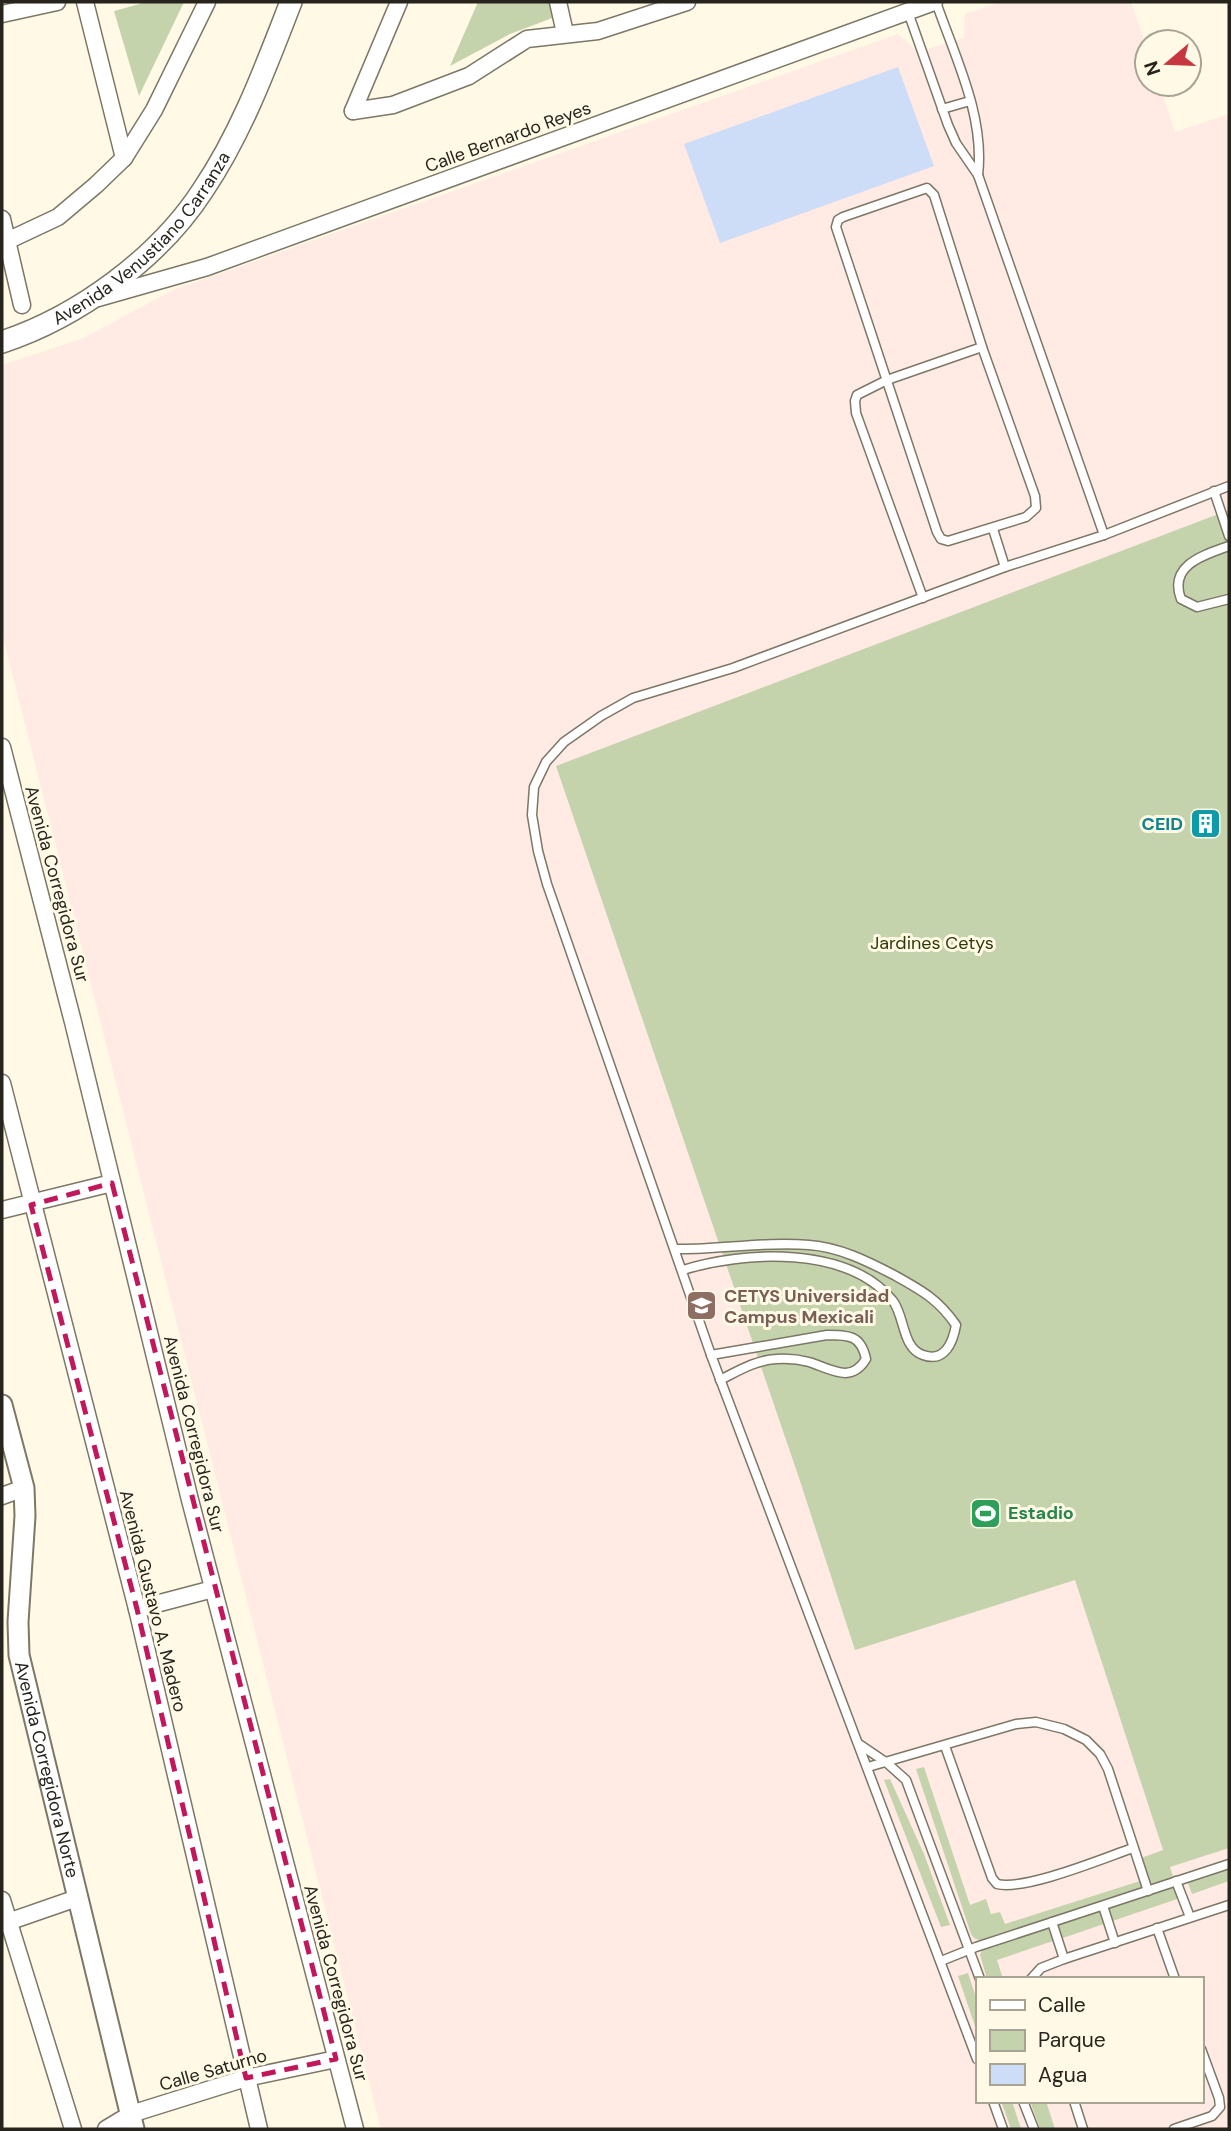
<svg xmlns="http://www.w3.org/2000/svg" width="1231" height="2131" font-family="'DM Sans',sans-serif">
  <rect width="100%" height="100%" fill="#fff9e5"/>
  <!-- education -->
  <path fill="#ffeae4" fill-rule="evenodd" d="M1001 2H1131L1147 48V84H1159L1175 132 1229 114V2129H381L2 633V365L84 338 173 290 898 34 918 52 964 38 965 14ZM977 1979H1201V2101H977Z"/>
  <!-- green -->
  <g fill="#c5d3ac">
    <polygon points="147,2 184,2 139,96 114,11"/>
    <polygon points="478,2 552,2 555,17 510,34 450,66"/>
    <polygon points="1229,510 1229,1848 1170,1867 1174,1880 1047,1924 1053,1941 997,1960 1003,1979 987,1979 980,1955 985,1943 974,1938 971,1934 916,1769 924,1767 970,1905 986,1899 991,1914 1000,1912 1005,1924 1140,1881 1133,1861 1163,1850 1075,1580 855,1650 799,1478 556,766"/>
    <polygon points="890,1779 924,1854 950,1925 941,1927 884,1780"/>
    <polygon points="1229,1864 1229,1881 1192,1894 1186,1878"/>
    <polygon points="1176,1881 1183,1897 1057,1940 1052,1923"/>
    <polygon points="968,1973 977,2001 977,2032 958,1976"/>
    <polygon points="1001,2101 1012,2101 1021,2129 1011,2129"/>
    <polygon points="1030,2101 1046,2101 1055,2129 1040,2129"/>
  </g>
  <!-- water -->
  <polygon fill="#ceddf7" points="898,67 934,166 720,243 684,144"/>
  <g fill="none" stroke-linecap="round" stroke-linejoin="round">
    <defs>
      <g id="service">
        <path d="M936 2C955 57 985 116 978 175"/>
        <polyline points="908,12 948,125 956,143 978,175 1104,535"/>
        <polyline points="942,109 970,101"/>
        <polygon points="927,188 934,195 982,347 1035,496 1036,508 1026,517 948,541 941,539 937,532 836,227 838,220 843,217"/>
        <polyline points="1214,491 1229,536"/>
        <polyline points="993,529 1005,567"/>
        <path d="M1229 546C1204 555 1168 565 1181 599L1197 607 1229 599"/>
        <polyline points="923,598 856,413 855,401 857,395 887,380 982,347"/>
        <path d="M675 1249C719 1250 764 1241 809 1245 839 1247 867 1261 894 1275 921 1290 938 1299 956 1325 953 1342 945 1363 923 1355 902 1348 905 1317 893 1301 848 1245 744 1251 683 1270"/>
        <path d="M711 1355 827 1335C849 1335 861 1335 866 1359 851 1384 831 1369 809 1362 798 1359 788 1358 776 1359 756 1360 738 1371 720 1380"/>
        <polyline points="859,1744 887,1763 906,1780 980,1979"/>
        <path d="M945 1746 992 1878 997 1884C1025 1891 1104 1858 1133 1848"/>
        <polyline points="868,1767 1016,1724 1036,1722 1064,1729 1086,1740 1100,1754 1108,1769 1148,1891"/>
        <polyline points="1176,1881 1190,1917"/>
        <polyline points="1103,1906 1115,1943"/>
        <polyline points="1052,1922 1064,1959"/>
        <polyline points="1157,1928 1175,1979"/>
        <polyline points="941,1961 976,1947 1229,1864"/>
        <polyline points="1031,1979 1041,1968 1064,1959 1229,1905"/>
        <polyline points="977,2059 711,1355 547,884 538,851 532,815 534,787 546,762 564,742 601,716 633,698 733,668 1005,567 1104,535 1229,486"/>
        <polyline points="993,2101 1003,2129"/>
        <polyline points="1023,2101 1034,2129"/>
        <polyline points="1074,2101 1083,2129"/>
        <polyline points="1174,2129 1212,2116 1220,2107 1219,2098 1201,2049"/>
      </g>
      <g id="minor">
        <polyline points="85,2 124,158"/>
        <polyline points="558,2 565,33"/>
        <polyline points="2,14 57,2"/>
        <polyline points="353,111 393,105 469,76 527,39 598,31 687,2"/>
        <polyline points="353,111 399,2"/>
        <polyline points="2,219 22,305"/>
        <polyline points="7,241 58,217 96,185 124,158 154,110 207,2"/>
        <polyline points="98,298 207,267 934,2"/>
        <polyline points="2,747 73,1022 190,1500 355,2129"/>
        <polyline points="2,1083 137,1609 259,2129"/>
        <polyline points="2,1210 112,1183"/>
        <polyline points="2,1496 24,1488"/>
        <polyline points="137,1609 213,1589"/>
        <polyline points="2,1900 73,2129"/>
        <polyline points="2,1924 77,1898"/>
        <polyline points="106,2129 131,2114 246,2078 336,2059"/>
      </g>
      <g id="tertiary">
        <path id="s1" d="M2 1405 24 1488 25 1516 18 1622 19 1655 134 2129"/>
      </g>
      <g id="secondary">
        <path id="s2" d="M2 342C78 317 159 258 203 190 242 132 266 66 291 2"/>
      </g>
    </defs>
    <!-- service casing -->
    <use href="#service" stroke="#7c7766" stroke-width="11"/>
    <!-- minor casing -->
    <use href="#minor" stroke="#7c7766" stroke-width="19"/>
    <!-- tertiary casing -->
    <use href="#tertiary" stroke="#7c7766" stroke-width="23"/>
    <!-- secondary casing -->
    <use href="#secondary" stroke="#7c7766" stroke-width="24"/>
    <!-- service -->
    <use href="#service" stroke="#fff" stroke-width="8"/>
    <!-- minor -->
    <use href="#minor" stroke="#fff" stroke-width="16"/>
    <!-- tertiary -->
    <use href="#tertiary" stroke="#fff" stroke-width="19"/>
    <!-- secondary -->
    <use href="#secondary" stroke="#fff" stroke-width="21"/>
  </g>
  <!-- marked area -->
  <path fill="none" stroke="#c2185b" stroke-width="5" stroke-dasharray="14 9" stroke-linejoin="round" d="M112 1183 336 2059 246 2078 137 1609 31 1205Z"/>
  <!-- icons -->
  <defs>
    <symbol id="building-square" viewBox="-11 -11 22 22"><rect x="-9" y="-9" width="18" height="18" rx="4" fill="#0f9aa8" stroke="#fff9e5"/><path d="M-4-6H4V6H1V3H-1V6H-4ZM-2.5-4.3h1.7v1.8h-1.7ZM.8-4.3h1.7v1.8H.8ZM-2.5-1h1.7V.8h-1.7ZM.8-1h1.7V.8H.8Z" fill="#fff"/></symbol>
    <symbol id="university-square" viewBox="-11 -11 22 22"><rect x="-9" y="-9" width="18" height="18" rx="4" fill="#8d6e63" stroke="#fff9e5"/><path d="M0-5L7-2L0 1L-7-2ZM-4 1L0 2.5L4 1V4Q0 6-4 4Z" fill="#fff"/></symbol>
    <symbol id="stadium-square" viewBox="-11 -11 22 22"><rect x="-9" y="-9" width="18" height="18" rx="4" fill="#2e9e5b" stroke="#fff9e5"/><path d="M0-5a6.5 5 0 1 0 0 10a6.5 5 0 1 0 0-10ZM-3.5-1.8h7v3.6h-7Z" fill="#fff"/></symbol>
  </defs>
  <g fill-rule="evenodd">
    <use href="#building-square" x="1188" y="806" width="35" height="35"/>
    <use href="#university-square" x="684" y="1288" width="35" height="35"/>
    <use href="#stadium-square" x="968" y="1496" width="35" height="35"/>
  </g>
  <g text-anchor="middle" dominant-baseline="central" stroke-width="6" stroke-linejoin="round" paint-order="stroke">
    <!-- street labels -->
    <g font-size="18" fill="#26241d" stroke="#fff9e5">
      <text transform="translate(508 137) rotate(-20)">Calle Bernardo Reyes</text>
      <text stroke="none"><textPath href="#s2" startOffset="178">Avenida Venustiano Carranza</textPath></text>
      <text transform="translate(57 884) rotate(75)">Avenida Corregidora Sur</text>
      <text transform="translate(194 1434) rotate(76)">Avenida Corregidora Sur</text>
      <text transform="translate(153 1601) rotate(76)">Avenida Gustavo A. Madero</text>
      <text stroke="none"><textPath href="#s1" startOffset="371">Avenida Corregidora Norte</textPath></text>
      <text transform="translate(336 1983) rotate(75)">Avenida Corregidora Sur</text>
      <text transform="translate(213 2070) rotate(-16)">Calle Saturno</text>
    </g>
    <!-- culture labels -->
    <g font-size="18" font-weight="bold" fill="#0d838f" stroke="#fff9e5" text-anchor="end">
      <text x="1183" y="824">CEID</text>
    </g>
    <!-- park labels -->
    <g font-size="18" fill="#2d3b06" stroke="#fff9e5">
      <text x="932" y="943">Jardines Cetys</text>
    </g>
    <!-- education labels -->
    <g font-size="18" font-weight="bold" fill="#785e54" stroke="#fff9e5" text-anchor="start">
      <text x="724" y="1296">CETYS Universidad<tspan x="724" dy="21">Campus Mexicali</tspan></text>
    </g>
    <!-- leisure labels -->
    <g font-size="18" font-weight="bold" fill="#27864d" stroke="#fff9e5" text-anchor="start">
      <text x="1008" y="1513">Estadio</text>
    </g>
  </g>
  <!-- border -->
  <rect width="1231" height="2131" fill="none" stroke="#26241d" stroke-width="7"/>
  <!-- legend -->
  <rect x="976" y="1977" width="228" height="126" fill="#fff9e5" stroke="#a8a495" stroke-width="2"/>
  <rect x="990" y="2000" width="35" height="10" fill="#ffffff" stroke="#a8a495" stroke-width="2"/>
  <text x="1038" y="2012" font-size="21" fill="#26241d">Calle</text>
  <rect x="990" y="2030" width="35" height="21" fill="#c5d3ac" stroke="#a8a495" stroke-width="2"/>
  <text x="1038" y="2047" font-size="21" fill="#26241d">Parque</text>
  <rect x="990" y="2064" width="35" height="21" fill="#ceddf7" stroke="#a8a495" stroke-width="2"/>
  <text x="1038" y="2082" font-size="21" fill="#26241d">Agua</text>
  <!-- north arrow -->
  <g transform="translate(1168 63) rotate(251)"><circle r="33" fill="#fff9e5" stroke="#a8a495" stroke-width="2"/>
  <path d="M0-5L12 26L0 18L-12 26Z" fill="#c63740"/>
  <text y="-10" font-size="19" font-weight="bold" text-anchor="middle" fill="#26241d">N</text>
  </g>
</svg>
